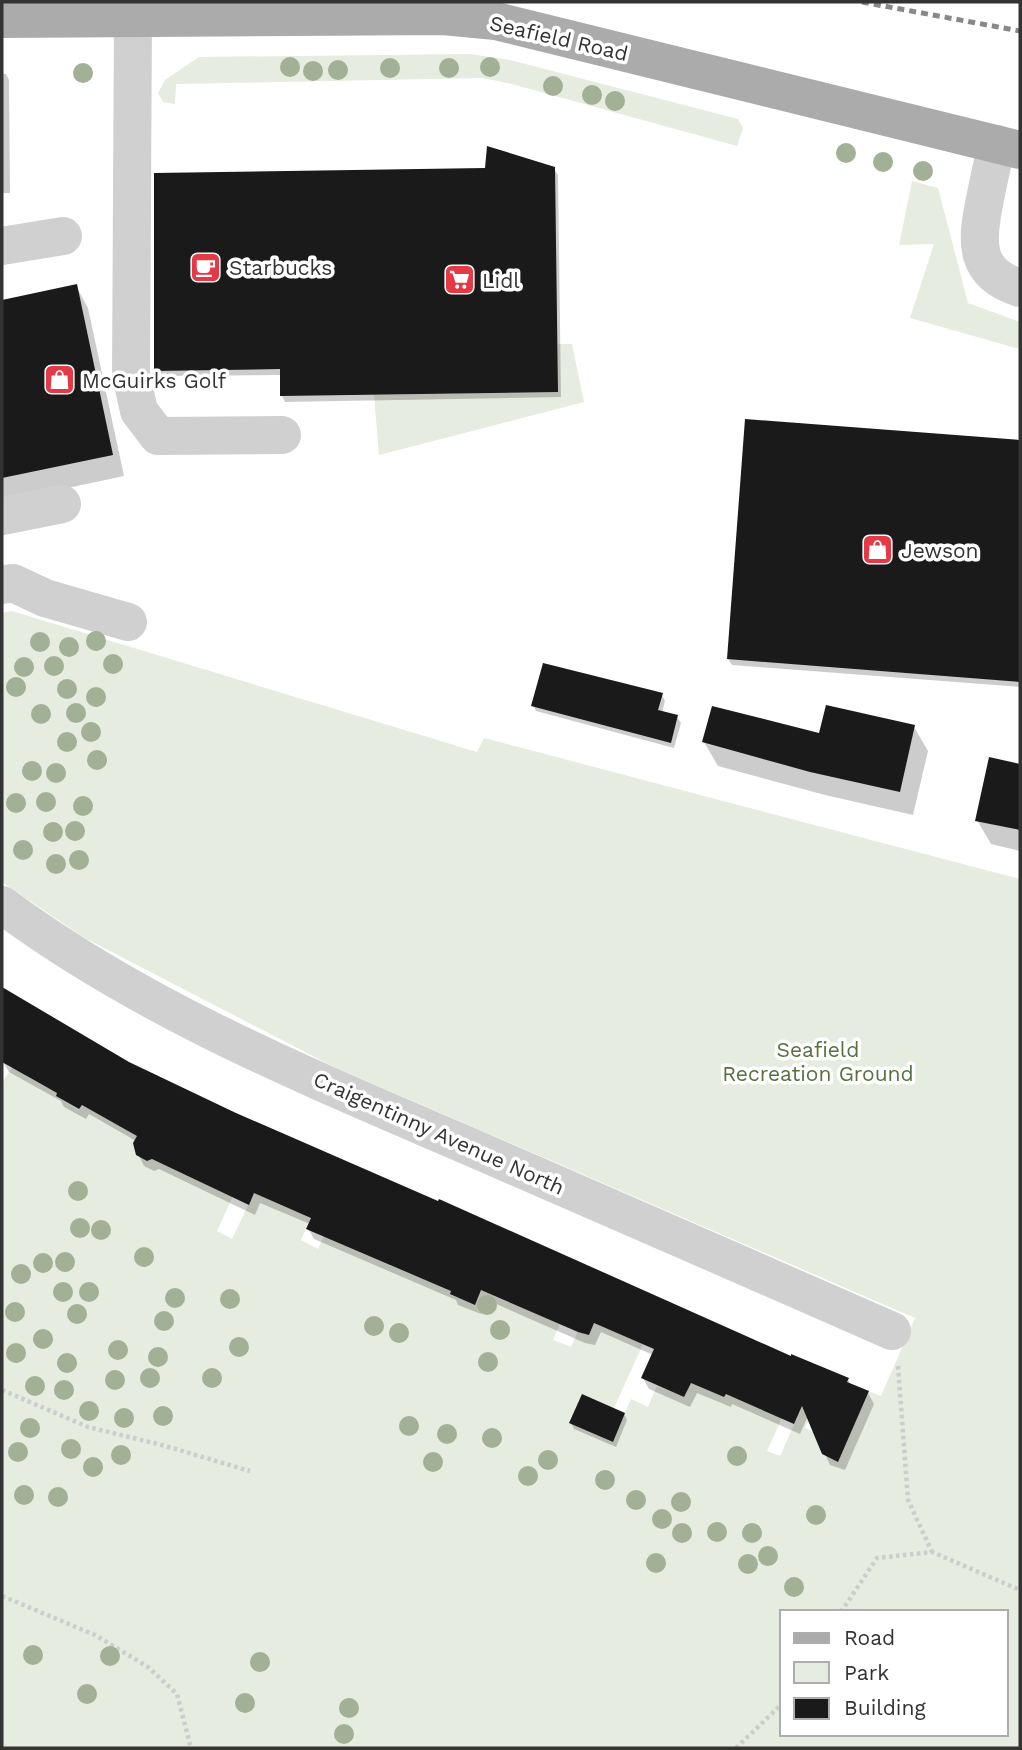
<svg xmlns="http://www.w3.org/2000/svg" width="1022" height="1750" font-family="'Work Sans',sans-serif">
  <rect width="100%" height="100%" fill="#fff"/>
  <!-- green -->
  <g fill="#e6ecdf" fill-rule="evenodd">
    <polygon points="470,54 510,60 738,119 743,128 737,146 508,83 482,78 176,84 175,104 163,102 158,93 165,80 199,57"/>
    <polygon points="912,181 938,188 968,303 1020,322 1020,349 910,318 934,244 899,245"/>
    <polygon points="558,344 572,344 584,402 379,455 374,395 558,392"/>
    <path d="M12 611 477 752 484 738 1020 879V1748H2V1083L21 1054 27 1077 48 1088 54 1078 63 1083 56 1096 78 1110 82 1105 140 1137 135 1149 136 1155 147 1161 264 1129 217 1231 232 1239 254 1193 317 1203 301 1240 318 1249 327 1229 399 1244 390 1265 411 1274 427 1237 475 1304 486 1278 583 1267 553 1340 571 1347 578 1331 589 1335 594 1323 643 1344 614 1408 582 1394 569 1422 612 1442 631 1399 648 1407 657 1386 684 1397 691 1383 724 1397 743 1355 782 1418 767 1451 780 1456 810 1389 820 1394 805 1428 825 1437 820 1449 821 1454 834 1460 840 1457 869 1391 881 1396 915 1318 332 1066 83 937 2 882V613ZM782 1612H1006V1734H782Z"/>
  </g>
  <!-- shadow -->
  <g fill="#0003">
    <polygon points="2,74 6,74 9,80 10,193 2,193"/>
    <polygon points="554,169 558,175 561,397 285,402 282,396 281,375 159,376 155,371 487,170"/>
    <polygon points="76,286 88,308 124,476 2,502 2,302"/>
    <polygon points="747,421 1020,442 1020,687 732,665 728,659"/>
    <polygon points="662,695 665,701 662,713 677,717 681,723 674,748 536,711 533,705"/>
    <polygon points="914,727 928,751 913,815 825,795 718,766 704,742 820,735"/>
    <polygon points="991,760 1020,766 1020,851 991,844 977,820"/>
    <polygon points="2,989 128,1063 309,1148 792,1358 848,1379 851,1386 868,1393 874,1404 845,1470 830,1465 808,1416 800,1434 732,1404 731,1407 697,1393 690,1407 649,1389 643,1378 653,1355 601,1332 595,1345 585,1343 487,1300 481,1314 458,1305 456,1300 314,1239 308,1228 310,1224 260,1203 255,1215 159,1169 154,1171 144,1166 138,1154 136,1141 89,1114 86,1119 64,1107 61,1101 9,1072 3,1062 7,1055 2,1051"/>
    <polygon points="624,1414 627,1420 616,1447 574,1429 571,1423"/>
  </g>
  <!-- building -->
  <g fill="#1a1a1a">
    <polygon points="487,146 555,167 558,392 280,396 280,369 154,371 154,173 485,168"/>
    <polygon points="77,284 113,455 2,478 2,300"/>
    <polygon points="745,419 1020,440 1020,682 727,659"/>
    <polygon points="543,663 663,693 658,710 678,715 671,743 531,706"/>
    <polygon points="826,705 915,725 900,792 810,772 702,742 712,706 819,733"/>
    <polygon points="989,757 1020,764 1020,830 975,821"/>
    <polygon points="2,987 129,1062 236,1113 438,1201 439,1199 791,1356 791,1354 849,1378 847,1382 869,1391 838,1462 822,1454 802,1406 794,1424 726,1394 724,1397 691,1383 684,1397 641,1378 654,1349 594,1323 589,1335 578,1332 481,1290 475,1305 450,1294 451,1291 306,1229 311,1218 254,1193 249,1205 152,1159 147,1161 136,1155 133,1143 137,1136 82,1105 79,1109 56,1096 57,1093 2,1062"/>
    <polygon points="582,1394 625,1413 613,1442 569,1423"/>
  </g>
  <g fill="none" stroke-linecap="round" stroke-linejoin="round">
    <!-- path -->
    <g stroke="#cdcdcd" stroke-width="4.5" stroke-dasharray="3.5 3.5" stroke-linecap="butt">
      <polyline points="898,1366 908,1500 932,1552"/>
      <polyline points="2,1390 88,1427 162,1445 250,1471"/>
      <polyline points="2,1596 95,1635 148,1667 177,1694 191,1748"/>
      <polyline points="841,1612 877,1558 932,1552 1020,1590"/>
      <polyline points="736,1748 782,1704"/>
    </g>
    <!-- minor -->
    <g stroke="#d0d0d0" stroke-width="38">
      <polyline points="133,19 131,374 139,411 158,436 282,435"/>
      <path d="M997 144C992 164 988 184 984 204 976 244 975 274 1020 288"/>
      <polyline points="2,246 63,236"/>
      <polyline points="2,516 62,504"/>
      <polyline points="2,585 13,583 45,598 128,622"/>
      <path d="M2 905C142 1009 306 1076 466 1145 608 1206 750 1269 892 1331"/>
    </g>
    <!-- major -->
    <polyline stroke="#ababab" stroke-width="38" points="2,19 443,16 496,21 1020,150"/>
    <!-- rail -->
    <polyline stroke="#888" stroke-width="5" stroke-dasharray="7 5" stroke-linecap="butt" points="862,2 1020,31"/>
  </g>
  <!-- trees -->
  <g fill="#a2b095">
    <circle cx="290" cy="67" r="10"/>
    <circle cx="490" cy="67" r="10"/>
    <circle cx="390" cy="68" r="10"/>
    <circle cx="449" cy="68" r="10"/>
    <circle cx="338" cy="70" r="10"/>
    <circle cx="313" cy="71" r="10"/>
    <circle cx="83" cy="73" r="10"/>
    <circle cx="553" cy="86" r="10"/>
    <circle cx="592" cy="95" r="10"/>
    <circle cx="615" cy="101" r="10"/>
    <circle cx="846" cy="153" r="10"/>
    <circle cx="883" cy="162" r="10"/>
    <circle cx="923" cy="171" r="10"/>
    <circle cx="96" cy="641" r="10"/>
    <circle cx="40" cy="642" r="10"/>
    <circle cx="69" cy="647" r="10"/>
    <circle cx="113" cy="664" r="10"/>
    <circle cx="54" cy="666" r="10"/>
    <circle cx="24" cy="667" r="10"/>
    <circle cx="16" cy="687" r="10"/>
    <circle cx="67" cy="689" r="10"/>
    <circle cx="96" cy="697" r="10"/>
    <circle cx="76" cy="713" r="10"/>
    <circle cx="41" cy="714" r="10"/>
    <circle cx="91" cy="732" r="10"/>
    <circle cx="67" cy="742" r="10"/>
    <circle cx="97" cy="760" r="10"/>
    <circle cx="32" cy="771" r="10"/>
    <circle cx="56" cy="773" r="10"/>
    <circle cx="46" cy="802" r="10"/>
    <circle cx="16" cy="803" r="10"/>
    <circle cx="83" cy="806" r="10"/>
    <circle cx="75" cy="831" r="10"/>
    <circle cx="53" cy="832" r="10"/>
    <circle cx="23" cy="850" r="10"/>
    <circle cx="79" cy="860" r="10"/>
    <circle cx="56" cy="864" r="10"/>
    <circle cx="78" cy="1191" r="10"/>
    <circle cx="80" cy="1228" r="10"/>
    <circle cx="101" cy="1230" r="10"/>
    <circle cx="144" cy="1257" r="10"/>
    <circle cx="65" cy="1262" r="10"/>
    <circle cx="43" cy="1263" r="10"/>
    <circle cx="21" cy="1274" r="10"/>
    <circle cx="63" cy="1292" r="10"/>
    <circle cx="89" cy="1292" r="10"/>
    <circle cx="175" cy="1298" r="10"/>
    <circle cx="230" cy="1299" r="10"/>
    <circle cx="487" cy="1305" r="10"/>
    <circle cx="15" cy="1312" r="10"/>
    <circle cx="77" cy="1314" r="10"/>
    <circle cx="164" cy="1321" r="10"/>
    <circle cx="374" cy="1326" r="10"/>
    <circle cx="500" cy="1330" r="10"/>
    <circle cx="399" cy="1333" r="10"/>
    <circle cx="43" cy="1339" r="10"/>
    <circle cx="239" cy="1347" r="10"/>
    <circle cx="118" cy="1350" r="10"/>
    <circle cx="16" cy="1353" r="10"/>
    <circle cx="158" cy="1357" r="10"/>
    <circle cx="488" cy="1362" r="10"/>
    <circle cx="67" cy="1363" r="10"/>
    <circle cx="150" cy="1378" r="10"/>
    <circle cx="212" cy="1378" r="10"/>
    <circle cx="115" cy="1380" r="10"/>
    <circle cx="35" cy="1386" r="10"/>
    <circle cx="64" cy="1390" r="10"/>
    <circle cx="89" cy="1411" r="10"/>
    <circle cx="163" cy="1416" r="10"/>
    <circle cx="124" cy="1418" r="10"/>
    <circle cx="409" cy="1426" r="10"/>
    <circle cx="30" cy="1428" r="10"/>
    <circle cx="447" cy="1434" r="10"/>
    <circle cx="492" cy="1438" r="10"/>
    <circle cx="71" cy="1449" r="10"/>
    <circle cx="18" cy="1452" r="10"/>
    <circle cx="121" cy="1455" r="10"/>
    <circle cx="737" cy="1456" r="10"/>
    <circle cx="548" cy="1460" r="10"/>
    <circle cx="433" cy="1462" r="10"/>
    <circle cx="93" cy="1467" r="10"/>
    <circle cx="528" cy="1476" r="10"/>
    <circle cx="605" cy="1480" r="10"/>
    <circle cx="24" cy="1495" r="10"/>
    <circle cx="58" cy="1497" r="10"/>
    <circle cx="636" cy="1500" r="10"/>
    <circle cx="681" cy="1502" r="10"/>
    <circle cx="816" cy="1515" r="10"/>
    <circle cx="662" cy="1519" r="10"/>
    <circle cx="717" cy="1532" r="10"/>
    <circle cx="682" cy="1533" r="10"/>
    <circle cx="752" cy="1533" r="10"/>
    <circle cx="768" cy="1556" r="10"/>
    <circle cx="656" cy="1563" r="10"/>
    <circle cx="748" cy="1564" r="10"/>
    <circle cx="794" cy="1587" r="10"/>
    <circle cx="33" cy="1655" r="10"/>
    <circle cx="110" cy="1656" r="10"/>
    <circle cx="260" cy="1662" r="10"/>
    <circle cx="87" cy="1694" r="10"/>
    <circle cx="245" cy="1703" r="10"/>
    <circle cx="349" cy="1708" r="10"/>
    <circle cx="344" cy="1734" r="10"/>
  </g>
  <!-- icons -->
  <defs>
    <symbol id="cafe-square" viewBox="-11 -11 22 22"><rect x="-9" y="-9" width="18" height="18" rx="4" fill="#e63946" stroke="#fff"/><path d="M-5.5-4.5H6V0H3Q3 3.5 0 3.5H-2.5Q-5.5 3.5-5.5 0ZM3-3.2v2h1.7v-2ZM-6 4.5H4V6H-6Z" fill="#fff"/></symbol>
    <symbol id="supermarket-square" viewBox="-11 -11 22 22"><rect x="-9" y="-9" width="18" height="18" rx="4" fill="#e63946" stroke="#fff"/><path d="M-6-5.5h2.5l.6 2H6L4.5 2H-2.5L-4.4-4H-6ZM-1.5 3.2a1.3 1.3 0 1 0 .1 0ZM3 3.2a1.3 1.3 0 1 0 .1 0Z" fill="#fff"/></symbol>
    <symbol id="shop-square" viewBox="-11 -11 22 22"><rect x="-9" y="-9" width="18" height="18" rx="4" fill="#e63946" stroke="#fff"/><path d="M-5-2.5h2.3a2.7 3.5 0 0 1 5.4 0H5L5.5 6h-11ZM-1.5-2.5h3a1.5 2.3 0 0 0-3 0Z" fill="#fff"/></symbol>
  </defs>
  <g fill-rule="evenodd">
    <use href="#cafe-square" x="188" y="250" width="35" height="35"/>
    <use href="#supermarket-square" x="442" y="262" width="35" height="35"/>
    <use href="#shop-square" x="42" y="362" width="35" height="35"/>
    <use href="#shop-square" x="860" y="532" width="35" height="35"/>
  </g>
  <g text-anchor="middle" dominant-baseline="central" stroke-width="7" stroke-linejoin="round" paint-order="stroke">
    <!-- street labels -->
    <g font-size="21" fill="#333" stroke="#fff">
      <text transform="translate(559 38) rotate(13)">Seafield Road</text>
      <text transform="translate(439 1133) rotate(24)">Craigentinny Avenue North</text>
    </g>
    <!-- poi labels -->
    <g font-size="21" fill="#333" stroke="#fff" text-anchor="start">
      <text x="229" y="267">Starbucks</text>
      <text x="482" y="280">Lidl</text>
      <text x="82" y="380">McGuirks Golf</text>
      <text x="901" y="550">Jewson</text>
    </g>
    <!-- park labels -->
    <g font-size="21" fill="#56703f" stroke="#fff">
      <text x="818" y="1049">Seafield<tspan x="818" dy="24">Recreation Ground</tspan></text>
    </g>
  </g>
  <!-- border -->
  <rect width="1022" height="1750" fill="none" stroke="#333333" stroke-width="7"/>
  <!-- legend -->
  <rect x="780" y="1610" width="228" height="126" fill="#ffffff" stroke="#adadad" stroke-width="2"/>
  <rect x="794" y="1633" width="35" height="10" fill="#ababab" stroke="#adadad" stroke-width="2"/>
  <text x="844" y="1645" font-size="21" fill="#333333">Road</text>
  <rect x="794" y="1662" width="35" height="21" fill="#e6ecdf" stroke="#adadad" stroke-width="2"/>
  <text x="844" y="1680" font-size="21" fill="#333333">Park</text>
  <rect x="794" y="1698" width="35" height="21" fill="#1a1a1a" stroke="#adadad" stroke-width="2"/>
  <text x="844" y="1715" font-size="21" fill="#333333">Building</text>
</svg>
